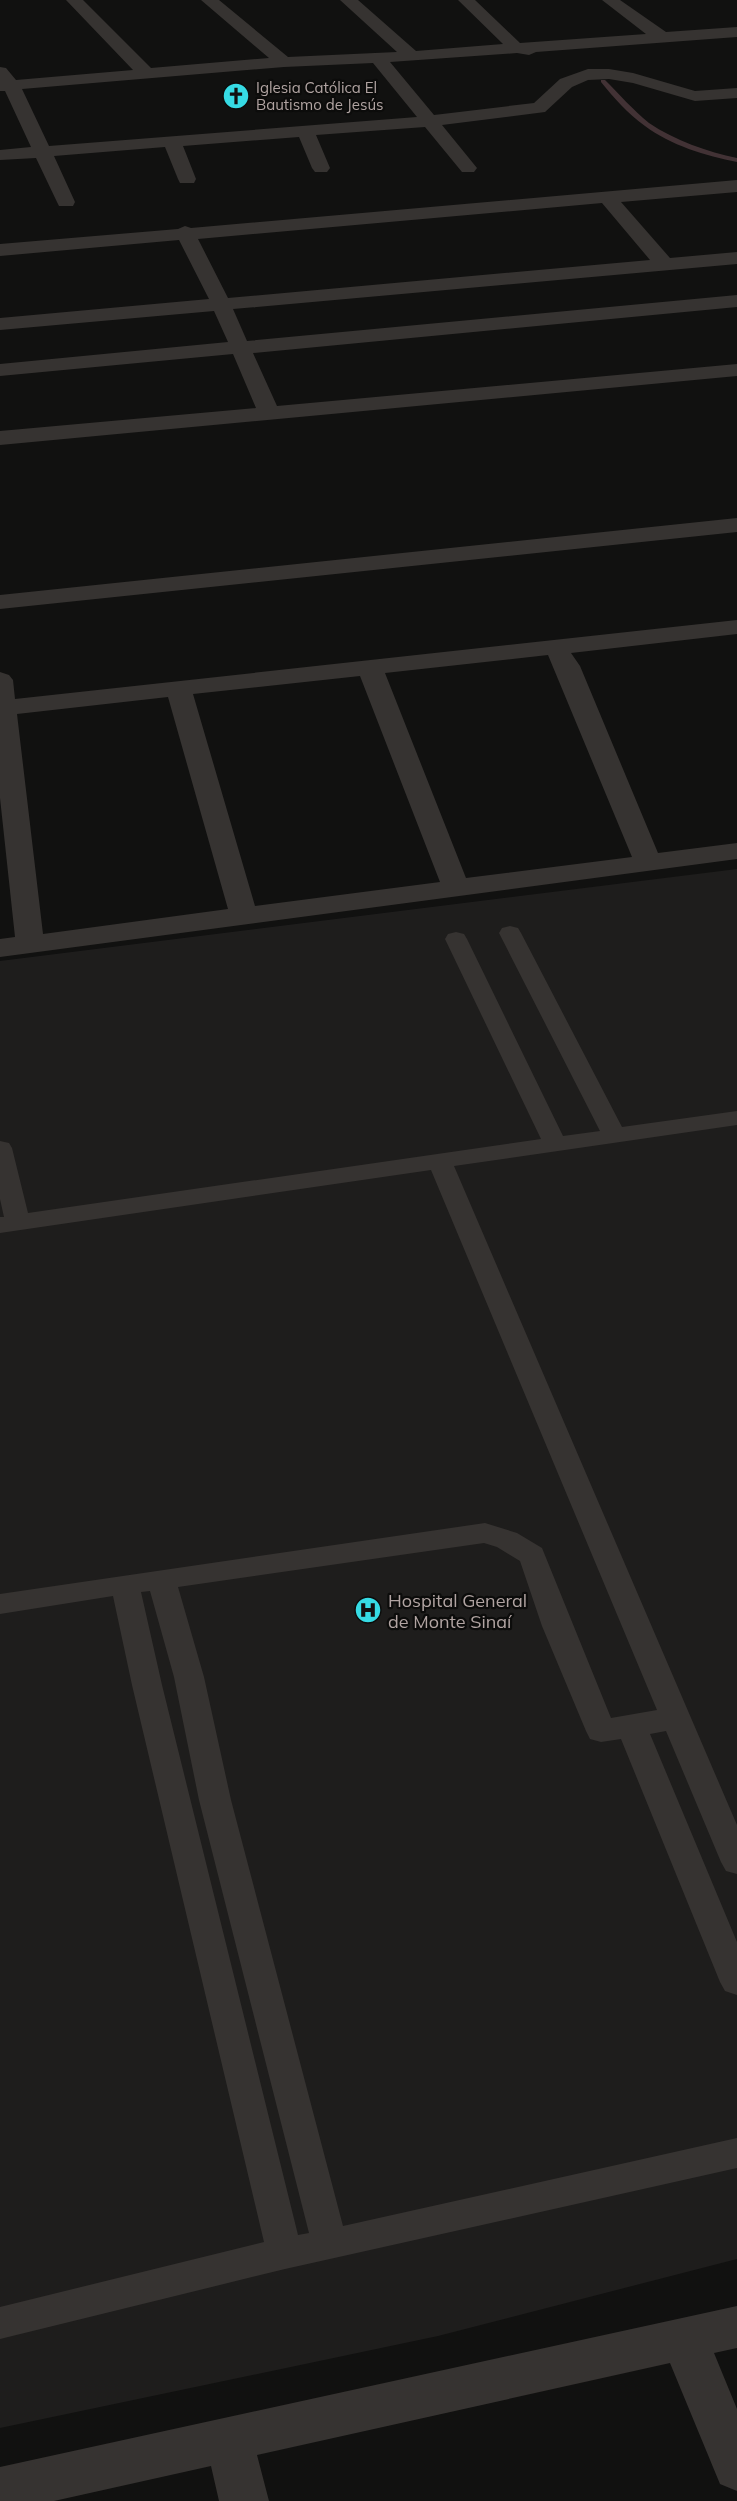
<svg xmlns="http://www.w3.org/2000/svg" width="737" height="2501" font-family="Mulish,sans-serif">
  <rect width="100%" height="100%" fill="#111110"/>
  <!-- built -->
  <polygon fill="#1e1d1c" points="737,869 737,2259 438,2336 0,2428 0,961"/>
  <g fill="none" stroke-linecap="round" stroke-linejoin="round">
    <!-- stream -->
    <path fill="#423235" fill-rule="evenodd" d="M601 80H605C619 94 633 110 649 123 674 140 708 152 737 158V162C706 156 670 145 645 126 628 114 614 98 601 82Z"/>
    <!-- service -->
    <path fill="#363331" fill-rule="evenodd" d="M510 926 518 928 521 933 622 1127 737 1111V1125L454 1166 737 1825V1874L726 1871 721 1862 666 1731 650 1734 737 1942V1995L725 1991 720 1982 621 1739 601 1742 590 1739 586 1731 542 1626 520 1561 497 1547 484 1543 178 1587 204 1677 231 1800 343 2226 737 2138V2168L285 2269 0 2339V2307L264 2242 132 1685 113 1596 0 1614V1594L485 1523 517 1533 542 1548 611 1718 657 1710 431 1170 0 1233V1217H4L0 1199V1141L9 1143 12 1148 28 1213 541 1139 445 939 448 934 456 932 464 934 467 939 563 1136 600 1131 499 933 502 928ZM150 1591 174 1677 199 1800 309 2233 298 2235 162 1685 141 1592Z"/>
    <!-- minor -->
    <g fill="#363331" fill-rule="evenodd">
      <path d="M66 0H83L151 68 269 58 201 0H219L288 57 397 52 340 0H358L416 51 503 44 458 0H475L520 43 646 34 602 0H620L666 32 737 27V37L536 52 529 55 517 53 390 62 434 115 534 103 560 79 588 69H609L633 73 695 91 737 88V98L695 101 633 83 609 79 588 80 572 87 545 112 442 125 477 168 474 172H462L425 127 316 135 330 168 327 172H315L312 168 299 137 183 146 196 179 194 183H180L178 179 165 147 54 156 75 202 73 206H59L57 202 36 158 0 160V150L31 147 5 91H0V67L6 68 16 80 133 70ZM373 63 417 117 49 146 22 89 284 67Z"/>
      <path d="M737 180V192L621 202 670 258 737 252V264L233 309 247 341 737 295V307L253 353 277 406 737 364V376L0 445V431L256 408 233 354 0 376V364L228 342 214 311 0 330V318L209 299 179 240 0 256V244L178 229 185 226 191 228ZM602 203 650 260 228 298 198 239Z"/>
      <path d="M737 620V634L571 653 580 666 658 853 737 843V859L0 957V939L15 937 0 798V672L9 675 13 680 15 699ZM548 655 632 857 466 878 385 673ZM360 676 440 882 255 906 193 694ZM168 697 228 909 43 934 17 714Z"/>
      <polygon points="737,2306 737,2348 714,2353 737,2409 737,2491 720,2484 670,2363 257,2455 269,2501 219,2501 211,2466 54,2501 0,2501 0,2467"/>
    </g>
    <!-- tertiary -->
    <polygon fill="#363331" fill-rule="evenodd" points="737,518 737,532 0,609 0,595"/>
  </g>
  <!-- icons -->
  <defs>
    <symbol id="church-disc" viewBox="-11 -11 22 22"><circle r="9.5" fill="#36dbe4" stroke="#0c0c0b"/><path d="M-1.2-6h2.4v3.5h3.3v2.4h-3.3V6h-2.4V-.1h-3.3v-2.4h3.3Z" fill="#111"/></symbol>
    <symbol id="hospital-disc" viewBox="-11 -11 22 22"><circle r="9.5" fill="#36dbe4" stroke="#0c0c0b"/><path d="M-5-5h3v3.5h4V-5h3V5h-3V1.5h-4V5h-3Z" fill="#111"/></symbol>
  </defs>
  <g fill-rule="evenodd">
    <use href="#church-disc" x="221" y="81" width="30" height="30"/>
    <use href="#hospital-disc" x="353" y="1595" width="30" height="30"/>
  </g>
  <g text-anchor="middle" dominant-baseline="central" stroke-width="4.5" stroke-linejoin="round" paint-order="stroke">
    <!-- far-poi labels -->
    <g font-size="15" fill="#b1a4a2" stroke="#0c0c0b" text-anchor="start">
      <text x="256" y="87">Iglesia Católica El<tspan x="256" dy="17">Bautismo de Jesús</tspan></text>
    </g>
    <!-- poi labels -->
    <g font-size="18" fill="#b1a4a2" stroke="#0c0c0b" text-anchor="start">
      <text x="388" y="1600">Hospital General<tspan x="388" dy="21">de Monte Sinaí</tspan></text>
    </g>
  </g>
</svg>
